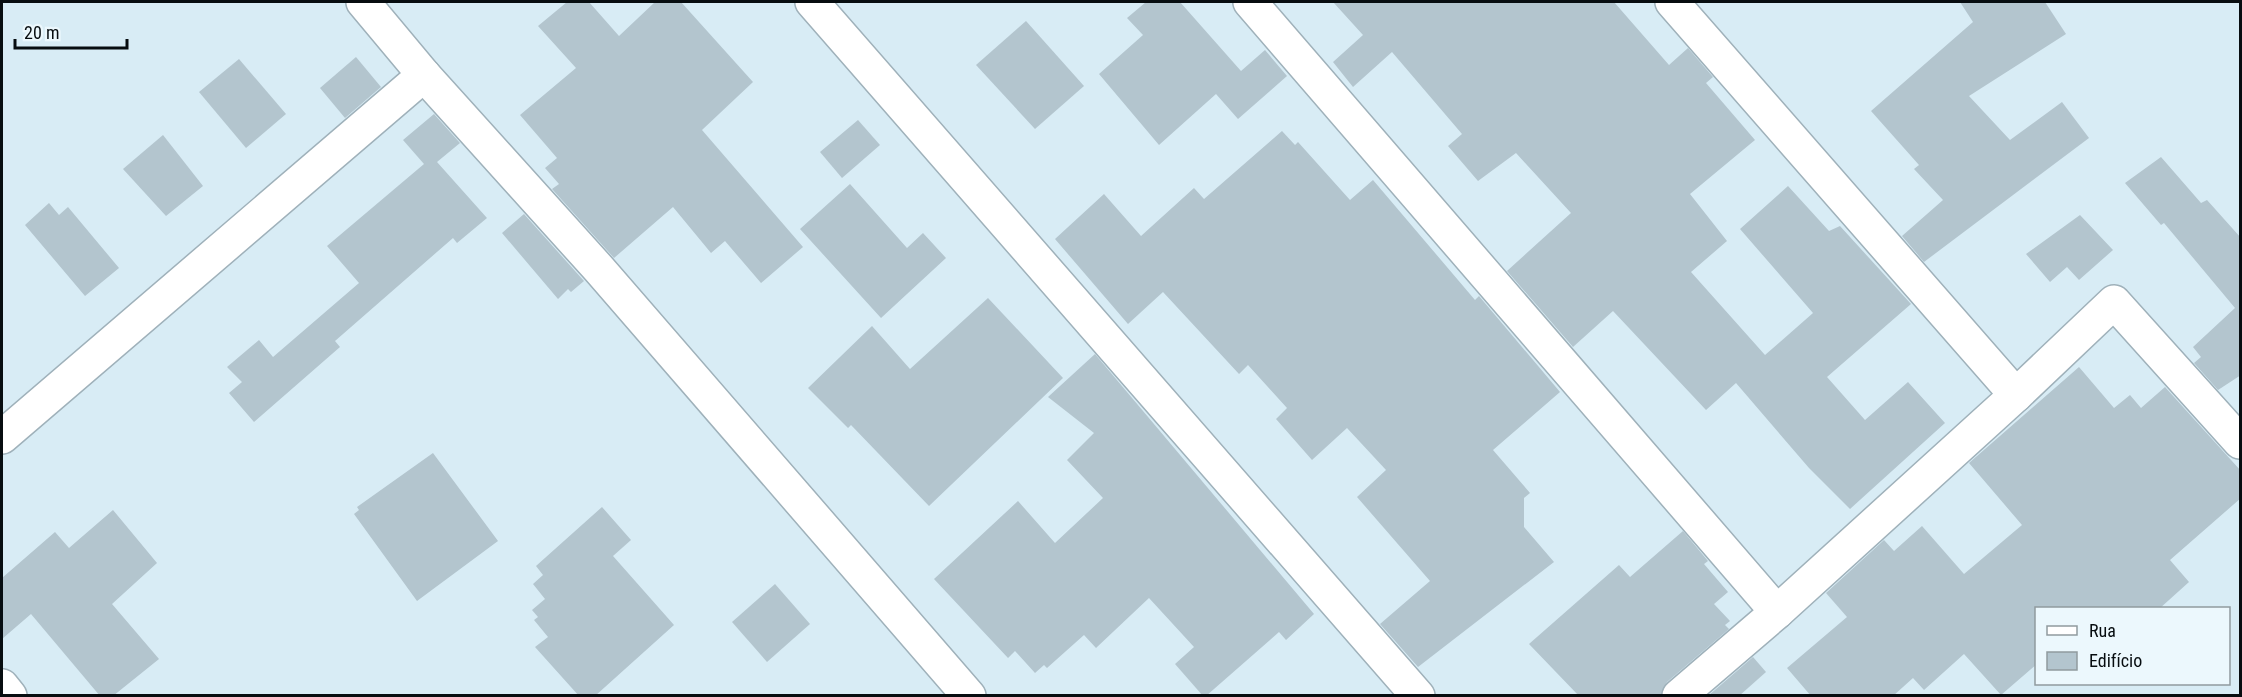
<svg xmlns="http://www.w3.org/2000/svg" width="2242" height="697" font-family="'Roboto Condensed',sans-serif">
  <rect width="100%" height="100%" fill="#d8ecf5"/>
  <!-- building -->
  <g fill="#b3c5ce">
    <polygon points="567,2 589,2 619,36 655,2 681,2 753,82 702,130 803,247 761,283 725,241 711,253 673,207 614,258 552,189 559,184 545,168 557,158 520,115 576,68 538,26"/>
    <polygon points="1146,2 1180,2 1241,71 1265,50 1287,76 1238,119 1216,94 1159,145 1099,74 1143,35 1127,18"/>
    <polygon points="1333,2 1614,2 1669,65 1688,48 1713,77 1706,83 1755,140 1690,194 1727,241 1691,272 1765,355 1813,313 1740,229 1788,186 1829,231 1840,226 1911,304 1827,377 1865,420 1908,382 1945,423 1850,509 1809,468 1736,383 1706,410 1613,311 1573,347 1507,271 1571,213 1516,153 1478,181 1448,146 1462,134 1392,52 1353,87 1333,62 1363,35"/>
    <polygon points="1960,2 2045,2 2066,34 1969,96 2010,140 2062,102 2089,138 1924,262 1902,236 1943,200 1914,169 1919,165 1871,111 1973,22"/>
    <polygon points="1026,21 1084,86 1035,129 976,65"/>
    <polygon points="356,57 381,87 345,118 320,88"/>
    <polygon points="239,59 286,114 246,148 199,92"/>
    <polygon points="434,114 460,143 437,162 487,218 457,243 453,238 335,341 340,347 254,422 229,393 242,382 227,367 259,340 273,357 359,283 327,246 424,164 403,140"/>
    <polygon points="858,120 880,145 842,178 820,152"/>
    <polygon points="1282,131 1295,145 1298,142 1350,200 1373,180 1475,300 1479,296 1560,392 1493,450 1530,493 1524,498 1524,527 1554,562 1418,667 1380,624 1430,581 1357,497 1386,470 1347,428 1312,460 1276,419 1287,408 1248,365 1239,374 1163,292 1128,324 1055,239 1104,194 1141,236 1194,188 1204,199"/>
    <polygon points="163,135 203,186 166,216 123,169"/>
    <polygon points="2161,157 2201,203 2207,200 2241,238 2241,375 2218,390 2194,363 2201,357 2193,347 2235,308 2164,223 2161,225 2125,183"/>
    <polygon points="850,184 907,248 923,233 946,258 881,318 800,229"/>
    <polygon points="49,203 59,215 68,207 119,268 85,296 25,225"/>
    <polygon points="524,214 584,281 571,292 568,289 558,299 502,233"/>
    <polygon points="2080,215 2113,250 2079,280 2067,267 2050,282 2026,254"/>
    <polygon points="988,298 1063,378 929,506 851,425 848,428 808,388 872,326 910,369"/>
    <polygon points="1095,354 1314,614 1286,640 1279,632 1206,696 1203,696 1175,664 1194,647 1149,598 1096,648 1084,635 1047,668 1044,665 1035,673 1015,651 1008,658 934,579 1018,501 1055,543 1103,498 1067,460 1094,433 1048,397"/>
    <polygon points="2079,367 2114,408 2130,395 2141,408 2165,387 2241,471 2241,498 2170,560 2189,582 2159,609 2037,609 2037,664 2001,695 1964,654 1924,690 1913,678 1893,696 1811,696 1787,668 1847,617 1826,593 1884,540 1894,551 1922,526 1964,574 2022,525 1969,463"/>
    <polygon points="433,453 498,541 417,601 354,514 359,510 357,507"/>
    <polygon points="602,507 631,540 613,556 674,625 595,696 579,696 535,647 548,637 534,620 538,617 532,610 545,599 533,584 543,575 536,566"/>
    <polygon points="113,510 157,563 112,604 159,659 113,696 100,696 31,614 2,639 2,578 55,532 69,548"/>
    <polygon points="1683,531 1708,561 1704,564 1728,592 1714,604 1730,621 1725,625 1729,629 1667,682 1661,696 1579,696 1529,644 1619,565 1630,577"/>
    <polygon points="775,584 810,624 767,662 732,622"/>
    <polygon points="1753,657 1766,672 1739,696 1708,696"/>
  </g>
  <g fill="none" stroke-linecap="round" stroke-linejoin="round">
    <defs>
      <g id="minor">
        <polyline points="363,2 424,75 599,269 969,696"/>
        <polyline points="812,2 1418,696"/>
        <polyline points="1250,2 1777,612"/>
        <polyline points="1672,2 2016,395"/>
        <polyline points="2,437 424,75"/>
        <polyline points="2,686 10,696"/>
        <polyline points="1679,696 1777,612 2016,395 2114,302 2240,442"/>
      </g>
    </defs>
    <!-- minor casing -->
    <use href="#minor" stroke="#9fb1ba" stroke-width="36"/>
    <!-- minor -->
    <use href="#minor" stroke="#fff" stroke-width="33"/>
  </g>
  <!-- border -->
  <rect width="2242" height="697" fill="none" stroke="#070d10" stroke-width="6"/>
  <!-- legend -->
  <rect x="2035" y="607" width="195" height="78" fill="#ecf8fd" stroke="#909a9e" stroke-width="1.5"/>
  <rect x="2047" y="626" width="30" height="9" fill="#ffffff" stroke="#909a9e" stroke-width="1.5"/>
  <text x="2089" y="637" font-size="18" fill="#070d10">Rua</text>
  <rect x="2047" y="652" width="30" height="18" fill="#b3c5ce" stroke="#909a9e" stroke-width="1.5"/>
  <text x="2089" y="667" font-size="18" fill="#070d10">Edifício</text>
  <!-- scale -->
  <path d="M15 39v9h112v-9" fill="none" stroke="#070d10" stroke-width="3"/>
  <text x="24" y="39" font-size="18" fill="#070d10" stroke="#ecf8fd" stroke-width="4.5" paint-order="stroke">20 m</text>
</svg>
